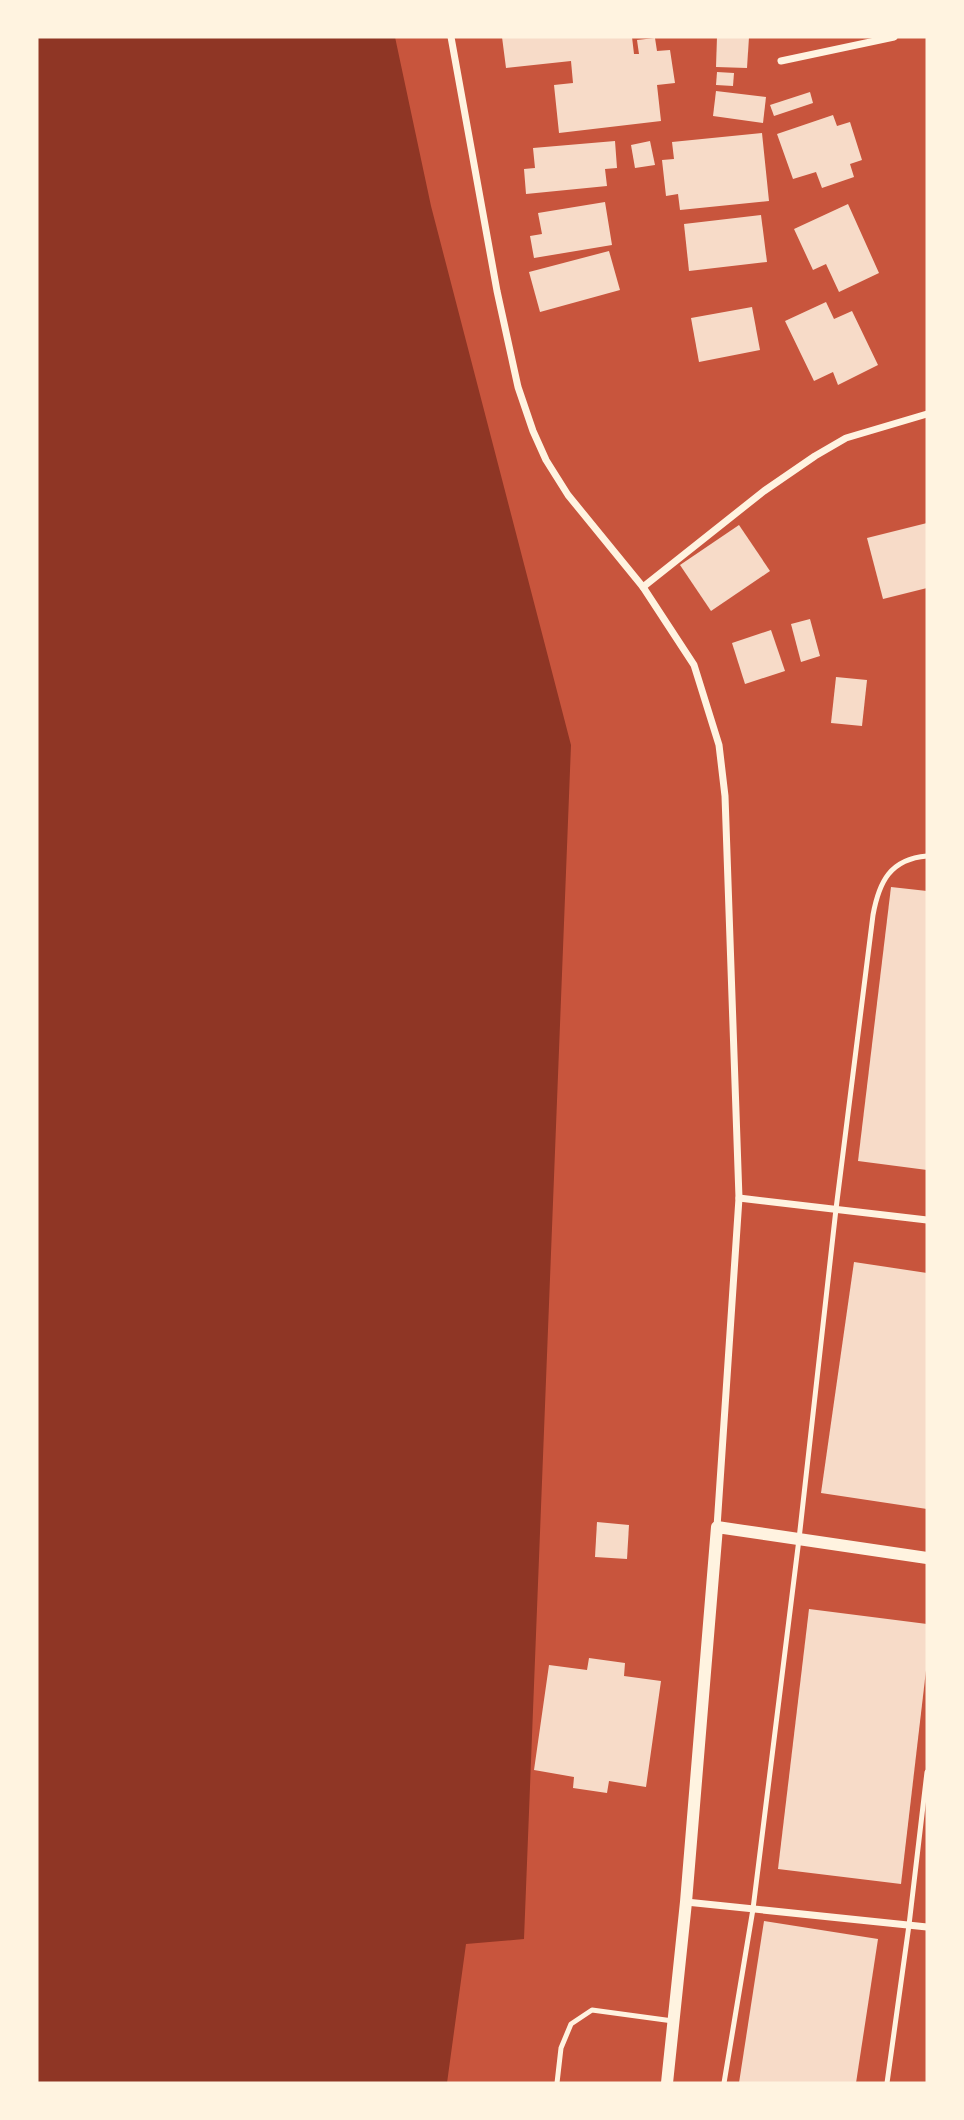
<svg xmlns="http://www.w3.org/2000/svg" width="964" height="2120" font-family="'Zilla Slab',serif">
  <rect width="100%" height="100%" fill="#c8553d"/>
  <!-- water -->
  <polygon fill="#8f3625" points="37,37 395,37 431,206 571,745 524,1939 466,1944 447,2083 37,2083"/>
  <!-- building -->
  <g fill="#f7dbc8">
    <polygon points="502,37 632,37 634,54 639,54 637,40 655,38 657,51 670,50 675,83 657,85 661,121 559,133 554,85 573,83 571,61 506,68"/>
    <polygon points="717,37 749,37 747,68 716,67"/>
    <polygon points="717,72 734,73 733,86 716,85"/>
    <polygon points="716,91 766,97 763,123 713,116"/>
    <polygon points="810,92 813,103 774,116 770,105"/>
    <polygon points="833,115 837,126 850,122 862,160 850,164 854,177 822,188 816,172 793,179 777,134"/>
    <polygon points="762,133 769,201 680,210 678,194 666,196 662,160 674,159 672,142"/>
    <polygon points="615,141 617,168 605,169 607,186 526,194 524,169 535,168 533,148"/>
    <polygon points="650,141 655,165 635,168 631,145"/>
    <polygon points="605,202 612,245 534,258 530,236 542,234 538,213"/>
    <polygon points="848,204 879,273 839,292 826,264 813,270 794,229"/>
    <polygon points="761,215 767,262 689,271 684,224"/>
    <polygon points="609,251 620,290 540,312 529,272"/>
    <polygon points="826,302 834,319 852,311 878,365 838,385 833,372 814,381 785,321"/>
    <polygon points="752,307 760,350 699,362 691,318"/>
    <polygon points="927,523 927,588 883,599 867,538"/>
    <polygon points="739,525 770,571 711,611 680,565"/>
    <polygon points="810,619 820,656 801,662 791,624"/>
    <polygon points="771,630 785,671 745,684 732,643"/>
    <polygon points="836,677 867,680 862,726 831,723"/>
    <polygon points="891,887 927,891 927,1170 858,1161"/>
    <polygon points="854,1262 927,1273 927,1509 821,1493"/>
    <polygon points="597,1522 629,1525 627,1559 595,1557"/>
    <polygon points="809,1609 927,1624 927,1662 901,1884 778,1869"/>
    <polygon points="589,1658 625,1663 624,1676 661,1681 646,1787 609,1781 607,1793 573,1788 574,1777 534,1770 549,1665 587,1670"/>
    <polygon points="764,1921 878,1939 856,2083 739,2083"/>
  </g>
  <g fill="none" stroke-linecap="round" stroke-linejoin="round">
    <!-- service -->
    <g stroke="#fff3e0" stroke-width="5">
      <polyline points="557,2083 561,2048 571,2024 592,2010 673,2021"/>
      <path d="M724 2083 753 1909 799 1539 836 1209 873 915C879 882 890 859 927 856"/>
      <polyline points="887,2083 909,1925 927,1772"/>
    </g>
    <!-- minor -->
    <g stroke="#fff3e0" stroke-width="7">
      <polyline points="451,37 497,291 518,387 533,431 546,460 568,495 643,587 694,665 719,745 725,796 739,1198 717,1527"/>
      <polyline points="781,61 894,37"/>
      <polyline points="643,587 764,491 815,456 846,438 927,414"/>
      <polyline points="739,1198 927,1220"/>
      <polyline points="686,1902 927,1927"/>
    </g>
    <!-- tertiary -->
    <polyline stroke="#fff3e0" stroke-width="12" points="667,2083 686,1902 717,1527 927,1558"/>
  </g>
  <!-- border -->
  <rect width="964" height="2120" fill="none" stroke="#fff3e0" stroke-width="77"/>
</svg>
